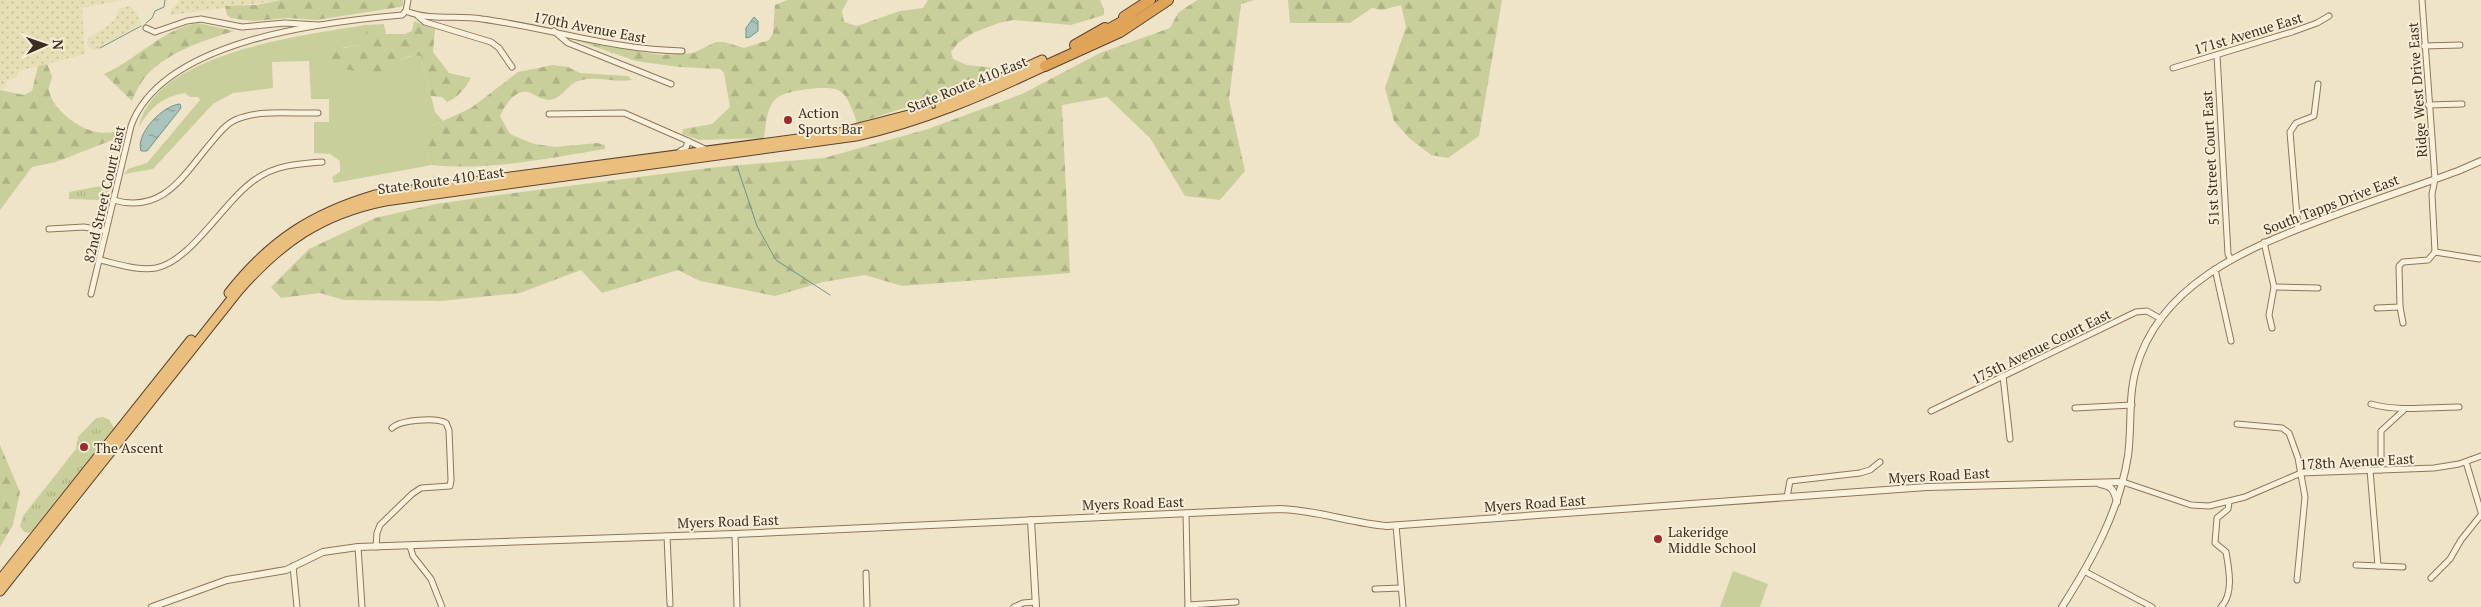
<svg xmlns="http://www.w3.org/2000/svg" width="2481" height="607" font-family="'PT Serif',serif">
  <defs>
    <pattern id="farmland-dots" width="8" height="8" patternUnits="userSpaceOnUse" patternTransform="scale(1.25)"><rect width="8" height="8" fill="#e6deb5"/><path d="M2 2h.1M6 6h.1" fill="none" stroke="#c6bf9b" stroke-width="1.8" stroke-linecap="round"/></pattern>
    <pattern id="forest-firs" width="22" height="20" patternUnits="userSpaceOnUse" patternTransform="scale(1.25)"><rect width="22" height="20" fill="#c9cf9b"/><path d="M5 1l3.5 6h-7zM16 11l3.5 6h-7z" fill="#aeb285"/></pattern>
    <pattern id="park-tufts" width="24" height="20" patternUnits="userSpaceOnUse" patternTransform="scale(1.25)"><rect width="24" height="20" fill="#c9cf9b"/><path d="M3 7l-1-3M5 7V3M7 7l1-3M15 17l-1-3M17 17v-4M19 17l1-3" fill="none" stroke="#aeb285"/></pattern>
    <pattern id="water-ripples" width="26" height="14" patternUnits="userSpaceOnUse" patternTransform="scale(1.25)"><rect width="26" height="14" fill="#a9c4bc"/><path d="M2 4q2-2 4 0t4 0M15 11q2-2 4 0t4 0" fill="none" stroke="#8ba098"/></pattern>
  </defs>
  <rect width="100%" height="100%" fill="#f0e4c8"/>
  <!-- farmland -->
  <g fill="url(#farmland-dots)">
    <polygon points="0,0 123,0 82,8 85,54 19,71 16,78 7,80 5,88 0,90"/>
    <polygon points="180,0 281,0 171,15 171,10"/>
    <polygon points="129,6 135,10 141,24 95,50 90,48 87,44 88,38 108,26 116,18 118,9"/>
  </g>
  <!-- grass -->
  <g fill="#c9cf9b">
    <path d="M366 25V40L361 45 341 48 385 72C398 63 404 54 421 56L435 112 443 121 432 126 426 156 432 165 334 183 332 177 340 172V161L330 154 314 153V122H329V99H311L309 61 272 62 273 88 233 93 213 104 153 169 124 174 128 169 147 163 200 100 198 97H190L185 93C162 97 151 107 139 127 154 52 305 35 366 25Z"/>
    <polygon points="1733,571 1768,584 1760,607 1720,607"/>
  </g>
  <!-- forest -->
  <g fill="url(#forest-firs)">
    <polygon points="281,0 403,0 403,5 400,7 316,20 288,18 253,21 231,18 227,15 225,6 257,5"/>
    <path d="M787 0H848L842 11 844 22 857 26 900 11 923 8 928 0H1100L1104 10V15L1071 25 1013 20 999 23 975 32 958 43 951 52 953 59 967 65 995 68 994 73 945 95 857 123C854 114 848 94 838 90 827 85 786 90 777 98 766 107 766 125 764 138L699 140 682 134 683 129 712 124 730 107 724 73 720 69 679 67 636 61 575 40 578 39 598 45 662 55 693 53 716 42H724L744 48 769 40 773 33 775 5Z"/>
    <polygon points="1197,0 1255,0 1241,4 1229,99 1245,171 1220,200 1185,196 1150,138 1107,97 1062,105 1070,273 902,286 865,275 823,282 775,296 700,281 678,270 602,293 581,270 520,293 441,301 344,300 320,293 281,298 271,287 309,249 375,218 436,204 499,195 717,167 824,158 928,129 1022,94 1100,53 1170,28 1178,13"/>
    <polygon points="1288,0 1502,0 1479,136 1448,158 1431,155 1409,138 1394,121 1385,88 1406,27 1401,5 1382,10 1372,8 1350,23 1290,23"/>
    <path d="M414 21 435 29 433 52 449 73 471 78C466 87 457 99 447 102L442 97 431 96 421 56C401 54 402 62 387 71 377 77 344 70 334 65L330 56 332 50 361 45 366 40V25L384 24 386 34H405L412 31Z"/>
    <path d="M198 23 234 31C203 41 163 53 143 80 138 87 135 94 132 101L104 74C138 59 162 29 198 23Z"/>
    <path d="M47 64 52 76C52 81 48 85 49 91 53 110 79 129 97 132 104 134 112 131 120 134V137L56 162 32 167 0 210V90L24 95 32 91 38 66Z"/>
    <path d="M553 65 568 67 580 73 628 76 632 80C613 83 596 75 578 81 567 85 562 99 549 100 543 100 536 96 531 93 516 87 505 105 500 116L510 134 534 144 556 147 597 143 605 145V149C549 158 489 171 432 165L426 156 424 137 432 126 471 108 518 72Z"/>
    <polygon points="0,445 20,492 13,525 0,547"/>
  </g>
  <!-- park -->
  <g fill="url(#park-tufts)">
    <polygon points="111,184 107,197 99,200 69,199 69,192"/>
    <polygon points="104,417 110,421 114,428 30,533 24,532 20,526 23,516 76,449 78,437 96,418"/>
  </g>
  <!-- water -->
  <g fill="url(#water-ripples)" stroke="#6f938a">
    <polygon points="754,17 758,21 758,31 750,37 746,38 746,28"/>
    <path d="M180 104 181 108 147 151H141C135 134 163 105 180 104Z"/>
  </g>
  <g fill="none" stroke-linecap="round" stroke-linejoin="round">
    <!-- stream -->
    <g stroke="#6f938a" stroke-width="1">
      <polyline points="146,23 152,18 155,11 164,7 165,0"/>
      <polyline points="100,48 141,26"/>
      <polyline points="737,166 757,226 776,260 830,295"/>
    </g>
    <defs>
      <g id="minor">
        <polyline points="2422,0 2435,179 2432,194 2435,252"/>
        <path d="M406 11C429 21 458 15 482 19 549 28 614 50 682 51"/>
        <polyline points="406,11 408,0"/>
        <polyline points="418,16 425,22 491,42 499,48 512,67"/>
        <polyline points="146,28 155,32 187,21 201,19 242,27 285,23 318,25"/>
        <polyline points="554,31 568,43 671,84"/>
        <polyline points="2424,46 2460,45"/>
        <polyline points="2217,55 2228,254 2231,260"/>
        <polyline points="2173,68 2292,32 2317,23 2329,16"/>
        <polyline points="2428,105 2462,104"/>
        <polyline points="549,114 624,113 688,141"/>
        <polyline points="680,151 686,148 688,141 707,150"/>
        <path d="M113 200C163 214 182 177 210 144 218 135 224 125 235 120 259 109 292 114 318 113"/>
        <polyline points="49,229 84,227 106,231"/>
        <polyline points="2298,229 2290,132 2296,123 2314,116 2318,84"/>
        <polyline points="2264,242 2274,287 2269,315 2272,328"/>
        <polyline points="2435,252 2479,259"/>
        <path d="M100 260C118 264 138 271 156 268 192 261 225 199 256 179 276 165 298 164 322 162"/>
        <polyline points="2215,269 2231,341"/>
        <polyline points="2274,287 2318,288"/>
        <path d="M91 294 131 126C162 40 323 22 402 15L406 11"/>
        <polyline points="2377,308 2400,307"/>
        <polyline points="2403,323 2400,307 2399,266 2403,262 2428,260 2435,252"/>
        <polyline points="2003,376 2010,439"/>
        <path d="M2371 404C2399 412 2430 407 2459 407"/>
        <polyline points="2075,408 2132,405"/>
        <polyline points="1931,411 2136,312 2147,311 2161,319"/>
        <polyline points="2237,424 2282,428 2289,433 2298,458 2305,497 2297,580"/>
        <polyline points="2466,462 2481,512"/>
        <polyline points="2370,470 2378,566"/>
        <polyline points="2381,470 2381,431 2405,409"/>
        <polyline points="2123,482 2191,505 2209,506 2245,497 2301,473 2434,468 2459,464 2481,456"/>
        <polyline points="1787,497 1790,481 1860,473 1870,470 1880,462"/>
        <polyline points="1186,513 1188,607"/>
        <polyline points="1396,525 1403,607"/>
        <polyline points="735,534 737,607"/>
        <polyline points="667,536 670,604"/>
        <polyline points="410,546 413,556 431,579 442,607"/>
        <polyline points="358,547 362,607"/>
        <path d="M376 547 377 533 380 525 412 494 421 488 450 486 451 480 449 430 446 423C436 417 400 420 392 428"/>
        <polyline points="2356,565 2403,567"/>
        <polyline points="293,566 297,607"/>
        <polyline points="2084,571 2152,607"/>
        <polyline points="866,573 867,607"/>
        <polyline points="2431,578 2450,559 2461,540 2481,515"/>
        <polyline points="1375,589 1401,588"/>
        <polyline points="1188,605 1236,602"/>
        <polyline points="1014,607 1023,603 1035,602"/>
        <path d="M2221 607C2234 594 2229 569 2226 552L2215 543 2217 518 2228 509 2229 502"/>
      </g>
      <g id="tertiary">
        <path d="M2100 484C2112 486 2114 490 2117 502"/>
        <polyline points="1031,520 1036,607"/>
        <path d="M152 607 227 580 286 570 323 552 358 547 735 534 1280 509C1317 510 1351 523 1387 526L1927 487 2123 482"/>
        <path d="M2062 607C2092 560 2119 512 2128 456 2132 427 2128 397 2136 369 2159 285 2245 249 2319 221 2365 203 2412 188 2458 171L2481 161"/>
      </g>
      <g id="trunk">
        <polyline points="940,106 1042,60"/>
        <path d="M229 293C270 241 311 214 375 195L835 134 928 110"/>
        <polyline points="0,580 191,340"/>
        <path d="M0 591 238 291C281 242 321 214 385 201L856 136C922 122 983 95 1045 66"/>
      </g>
      <g id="motorway">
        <polyline points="1124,17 1150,0"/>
        <polyline points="1100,34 1131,17"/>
        <polyline points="1075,45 1105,28"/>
        <polyline points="1045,66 1120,32 1168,0"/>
      </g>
    </defs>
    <!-- minor casing -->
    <use href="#minor" stroke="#8d765c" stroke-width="7"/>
    <!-- tertiary casing -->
    <use href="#tertiary" stroke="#8d765c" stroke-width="8"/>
    <!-- trunk casing -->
    <use href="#trunk" stroke="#5b4430" stroke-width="11"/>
    <!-- motorway casing -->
    <use href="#motorway" stroke="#5b4430" stroke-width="12"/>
    <!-- minor -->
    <use href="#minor" stroke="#faf1dc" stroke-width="5"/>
    <!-- tertiary -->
    <use href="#tertiary" stroke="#faf1dc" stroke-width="6"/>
    <!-- trunk -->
    <use href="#trunk" stroke="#eabe7c" stroke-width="9"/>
    <!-- motorway -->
    <use href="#motorway" stroke="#e0a458" stroke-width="10"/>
  </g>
  <!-- markers -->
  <g fill="#9e2a2b" stroke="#f7eed8" stroke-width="2">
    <circle cx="788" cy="120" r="5"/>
    <circle cx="84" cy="447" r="5"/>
    <circle cx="1658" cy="539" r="5"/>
  </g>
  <g text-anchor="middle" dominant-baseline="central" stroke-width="4" stroke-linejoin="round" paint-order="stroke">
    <!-- street labels -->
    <g font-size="14" fill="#3d2e20" stroke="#f7eed8">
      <text transform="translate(590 27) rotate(11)">170th Avenue East</text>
      <text transform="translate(2248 33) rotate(-17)">171st Avenue East</text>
      <text transform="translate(967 84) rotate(-22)">State Route 410 East</text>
      <text transform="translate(2417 90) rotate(-94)">Ridge West Drive East</text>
      <text transform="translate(2210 158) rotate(-93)">51st Street Court East</text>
      <text transform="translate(441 180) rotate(-8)">State Route 410 East</text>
      <text transform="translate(104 194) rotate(-77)">82nd Street Court East</text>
      <text transform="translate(2331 204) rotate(-21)">South Tapps Drive East</text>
      <text transform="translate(2041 346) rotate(-26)">175th Avenue Court East</text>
      <text transform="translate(2357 461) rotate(-3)">178th Avenue East</text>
      <text transform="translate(1939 475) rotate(-3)">Myers Road East</text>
      <text transform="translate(1133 503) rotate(-2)">Myers Road East</text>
      <text transform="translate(1535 503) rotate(-4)">Myers Road East</text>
      <text transform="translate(728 521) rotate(-2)">Myers Road East</text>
    </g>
    <!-- poi labels -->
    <g font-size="14" fill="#3d2e20" stroke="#f7eed8" text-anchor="start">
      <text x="798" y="112">Action<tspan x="798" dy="16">Sports Bar</tspan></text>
      <text x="94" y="447">The Ascent</text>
      <text x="1668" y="531">Lakeridge<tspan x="1668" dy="16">Middle School</tspan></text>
    </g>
  </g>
  <!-- north arrow -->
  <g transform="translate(45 45) rotate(88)" stroke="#f7eed8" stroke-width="4" paint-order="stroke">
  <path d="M0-4L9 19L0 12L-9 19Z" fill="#3d2e20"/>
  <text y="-8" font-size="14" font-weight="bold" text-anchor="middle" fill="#3d2e20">N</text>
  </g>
</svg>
